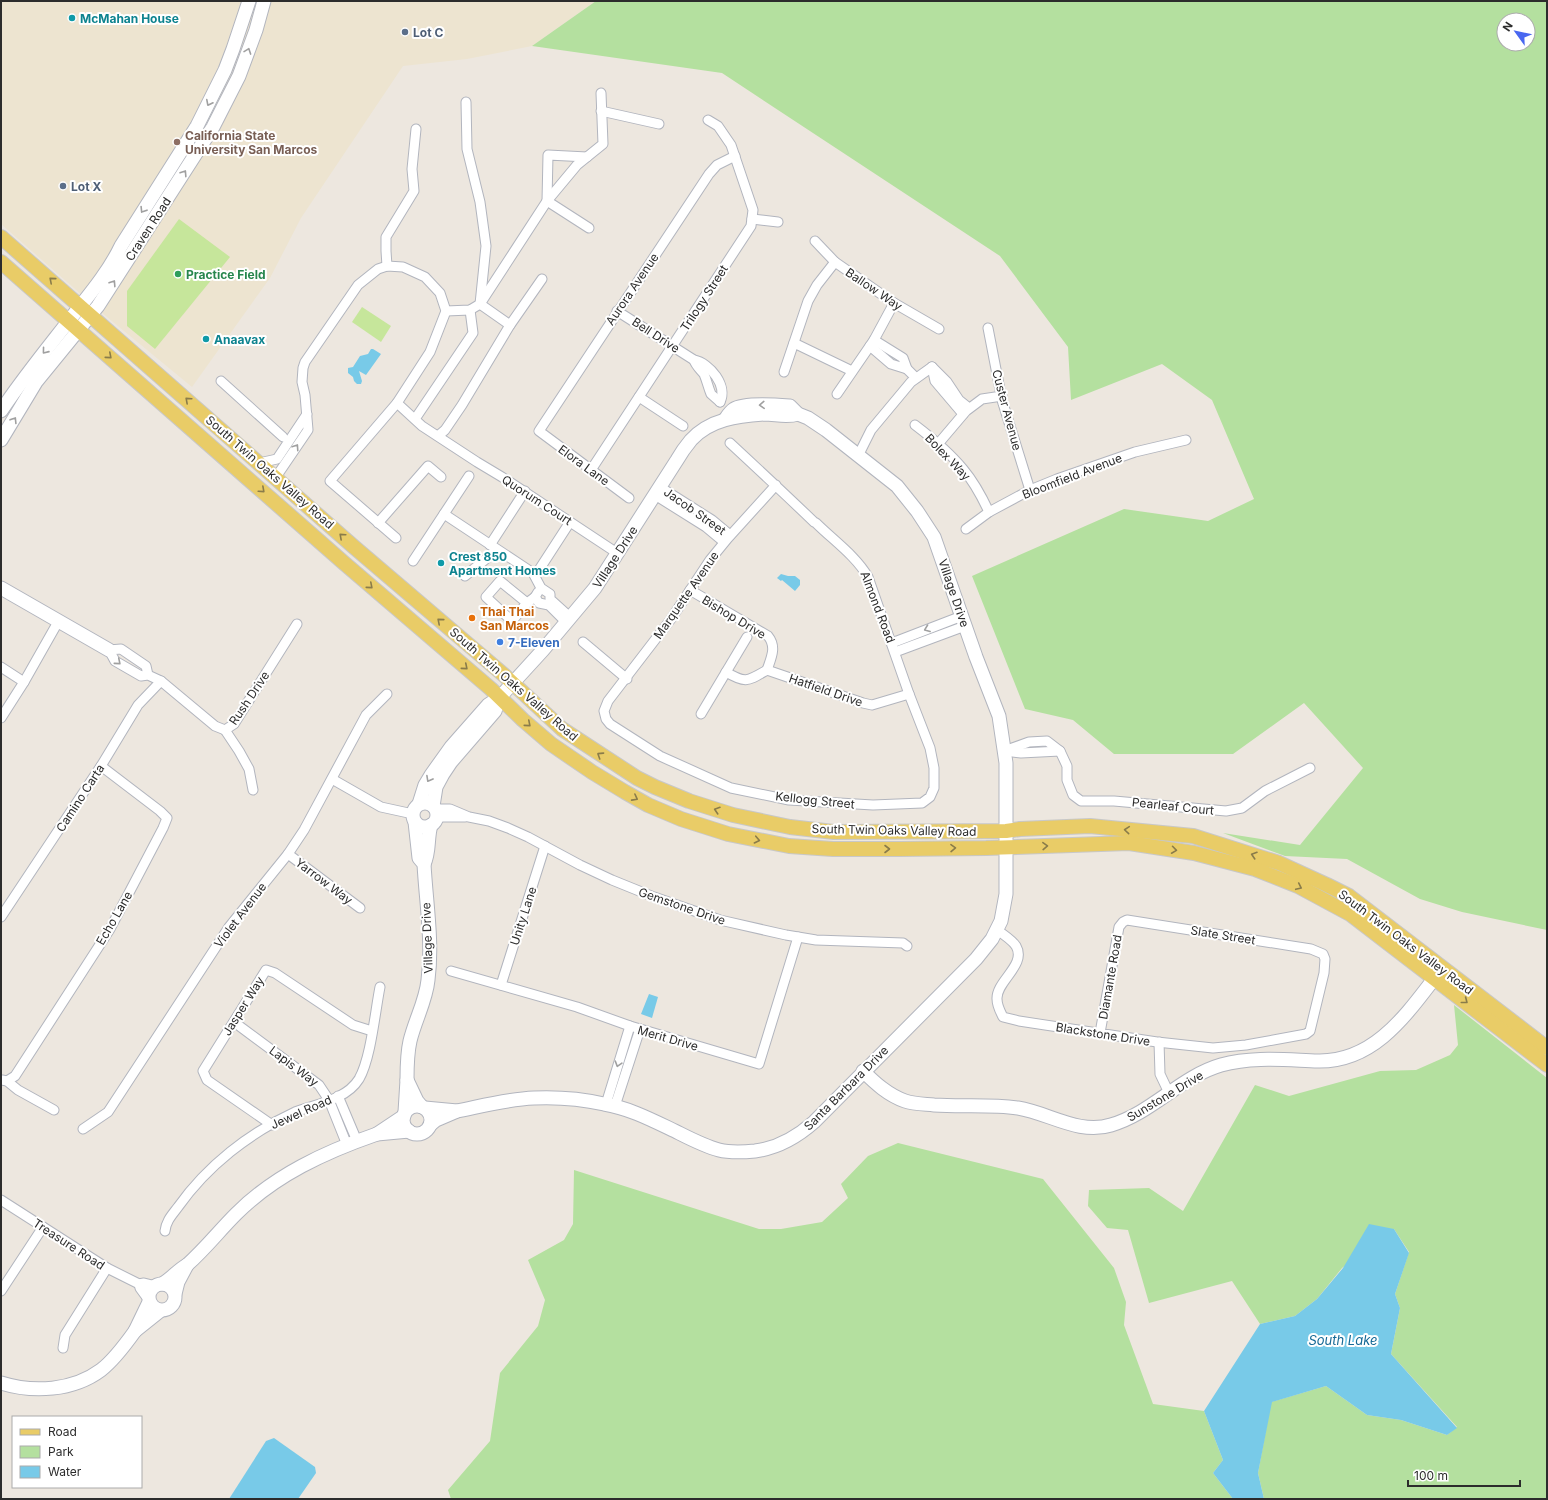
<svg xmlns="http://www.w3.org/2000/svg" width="1548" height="1500" font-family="Inter,sans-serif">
  <rect width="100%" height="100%" fill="#ede7df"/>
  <!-- education -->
  <polygon fill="#ede4d0" points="1,1 596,1 532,46 467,59 403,66 301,218 270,278 192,387 107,317 1,224"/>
  <!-- green -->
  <g fill="#b4e09f" fill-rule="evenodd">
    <path d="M596 1H1547V930L1462 912 1420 899 1347 859 1285 856 1223 833 1300 845 1363 768 1304 703 1233 754H1114L1073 720 1025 709 972 576 1124 509 1208 521 1254 499 1212 400 1162 364 1071 400 1068 347 1000 256 816 135 722 73 532 46ZM1504 20H1528V44H1504Z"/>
    <polygon points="1454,1005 1547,1078 1547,1499 1264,1499 1258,1473 1271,1402 1326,1386 1367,1415 1401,1420 1447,1435 1457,1427 1391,1354 1400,1308 1395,1294 1409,1252 1394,1229 1342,1268 1317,1299 1295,1316 1260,1324 1232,1281 1149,1303 1128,1230 1107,1228 1088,1206 1089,1190 1149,1188 1183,1211 1255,1085 1289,1096 1380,1071 1416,1070 1450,1055 1458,1045"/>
    <polygon points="898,1143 1043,1179 1114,1268 1126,1302 1124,1325 1153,1404 1204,1411 1223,1460 1213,1473 1233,1499 451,1499 448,1490 490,1441 500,1373 538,1326 545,1300 528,1260 564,1240 573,1224 574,1170 759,1229 781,1229 822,1222 848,1198 841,1184 868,1156"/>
  </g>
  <!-- pitch -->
  <g fill="#c6e69b">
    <polygon points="179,219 230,257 155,349 127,326 127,291"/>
    <polygon points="362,307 391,326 381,342 352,322"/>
  </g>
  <!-- water -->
  <g fill="#78cae8">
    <polygon points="371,349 373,349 381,354 366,375 359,371 362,381 361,384 357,384 354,381 353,377 348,373 348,368 353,367 360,356 368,354"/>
    <polygon points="781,574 788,576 795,576 800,580 800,585 795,591 782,580 781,581 777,578"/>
    <polygon points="649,994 658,997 652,1018 641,1014"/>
    <polygon points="1369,1224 1394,1229 1409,1253 1395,1294 1400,1308 1391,1354 1457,1428 1447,1435 1401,1420 1367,1415 1326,1386 1272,1402 1258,1473 1264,1499 1233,1499 1213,1473 1223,1460 1204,1411 1260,1324 1295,1316 1317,1299 1343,1268"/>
    <polygon points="274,1438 315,1467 316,1473 298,1499 229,1499 266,1441"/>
  </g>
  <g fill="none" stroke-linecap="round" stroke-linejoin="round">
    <defs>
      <g id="street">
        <polyline points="466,102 467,149 480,202 486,246 480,304 510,325"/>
        <polyline points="601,111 659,124"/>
        <polyline points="587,157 548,155 547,201 589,228"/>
        <polyline points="752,219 778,222"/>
        <polyline points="815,241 835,262 894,303 939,329"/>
        <polyline points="387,266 386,251 386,237 414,191 412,169 416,129"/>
        <polyline points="446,311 470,310 480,304 547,201 577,165 603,144 601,93"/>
        <path d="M617 311 694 360C710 363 728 386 720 402"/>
        <polyline points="988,328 1002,400 1030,490"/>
        <polyline points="874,340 903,358 907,369 916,378"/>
        <polyline points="794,343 852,371"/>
        <polyline points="870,346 891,364 907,369"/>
        <path d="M694 360C696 366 700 369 704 374 707 381 708 387 711 394L720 402"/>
        <polyline points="932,367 935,381 963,414"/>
        <polyline points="932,367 947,382 959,400 969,408"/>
        <polyline points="784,372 808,301 817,285 835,262"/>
        <polyline points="221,381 283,437"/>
        <polyline points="837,394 874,340 894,303"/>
        <polyline points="639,397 683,426"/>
        <polyline points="397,403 422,426 477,462 502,477 617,553"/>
        <polyline points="415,419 473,333 470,310"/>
        <path d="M915 425C932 438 950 453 963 469 974 482 982 497 989 512"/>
        <polyline points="438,436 445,430 462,405 510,325 542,279"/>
        <path d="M730 443C758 469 786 495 814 522L816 523C833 540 856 556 868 577L909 694 930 748 934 768V788L930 797 922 803 873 805 789 800 731 788 660 756 610 724 606 719 604 711 608 701 671 619 710 560 728 538 776 485"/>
        <polyline points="938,444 966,411 982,399 1002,396"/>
        <polyline points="858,456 871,430 911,382 932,367"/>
        <polyline points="259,463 277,459 307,414"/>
        <polyline points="591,470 751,226 753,210 731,145 718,126 708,120"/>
        <polyline points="276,477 308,430 305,395 302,382 303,368 305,362 358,285 378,269 387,266 403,267 425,277 440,293 446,311 430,352 397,403 330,481 396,538"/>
        <polyline points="660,487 712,520 730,535"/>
        <polyline points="655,495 706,527 724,542"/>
        <polyline points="629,498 539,431 709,174 717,165 735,156"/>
        <polyline points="444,514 533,573 541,588 550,594 550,599 571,618"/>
        <polyline points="378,523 428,466 441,477"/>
        <polyline points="966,529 989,512 1030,490 1057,479 1135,452 1186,440"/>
        <polyline points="490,545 525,491"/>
        <polyline points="413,561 469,476"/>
        <polyline points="465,576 497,550"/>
        <polyline points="535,576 570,522"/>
        <path d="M690 590 768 636C777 647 771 658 767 670"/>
        <polyline points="538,592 535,597 539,603 549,605 567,623"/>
        <polyline points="527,603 500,581 486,597 512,621 527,603 535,597"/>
        <polyline points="583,642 627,679"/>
        <polyline points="892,643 962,616"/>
        <polyline points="895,652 965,626"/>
        <polyline points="1,667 24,682"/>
        <polyline points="767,670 863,703 872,705 909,694"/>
        <path d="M726 672C746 684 748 681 767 670"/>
        <polyline points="148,675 146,666 121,649 109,650 115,661 141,676 148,675 161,681 215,726 225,730"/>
        <polyline points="701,714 747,637"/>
        <polyline points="1,718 24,682 58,622"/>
        <polyline points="225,730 234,724 297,624"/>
        <polyline points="225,730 239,751 249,769 253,790"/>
        <polyline points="1004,751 1029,742 1047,741 1060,751 1067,766 1067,780 1073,795 1081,801 1114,801 1226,811 1242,808 1265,791 1310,768"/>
        <polyline points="1005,751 1021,753 1060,751"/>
        <polyline points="332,779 381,807 413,814"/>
        <polyline points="435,809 450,809 469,817 489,821 508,828 528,837 580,865 612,880 654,897 720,920 786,935 816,940 903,943 907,946"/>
        <polyline points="436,817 465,817"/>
        <polyline points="288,854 360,908"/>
        <polyline points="1,917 101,766 138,705 161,681"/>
        <path d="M997 930C1003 934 1012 940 1016 946 1027 965 996 981 997 999 997 1006 1000 1011 1003 1017L1019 1021 1157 1042 1213 1048 1246 1045 1306 1034 1310 1031 1324 973 1325 959 1323 954 1311 949 1127 920 1123 922 1119 927 1100 1033"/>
        <polyline points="451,971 577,1007 630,1026 759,1064 798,937"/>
        <polyline points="501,985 545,846"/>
        <polyline points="234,1022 319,1085 329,1100 347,1145"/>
        <polyline points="1159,1042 1160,1074 1169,1093"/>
        <polyline points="2,1080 7,1081 18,1090 54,1110"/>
        <polyline points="7,1081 15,1076 110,929 163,828 167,818 160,811 101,766"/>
        <polyline points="338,1096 357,1141"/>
        <polyline points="606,1104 630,1026"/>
        <polyline points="615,1106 640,1029"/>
        <polyline points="272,1125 207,1080 203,1071 266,970 275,973 353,1025 372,1031"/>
        <polyline points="83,1129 108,1112 229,927 288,854 304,830 366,715 387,694"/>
        <polyline points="1,1200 107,1268 139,1284"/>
        <path d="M165 1231C166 1221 172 1215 178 1207 207 1166 249 1133 295 1112 316 1104 346 1100 359 1079 371 1058 375 1012 380 987"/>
        <polyline points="1,1291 43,1227"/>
        <polyline points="148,1299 140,1288 139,1284 144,1283 156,1286"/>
        <polyline points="63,1348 65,1335 107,1268"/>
      </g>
      <g id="secondary">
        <path d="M1 411C25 375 52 343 78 309 94 289 110 269 121 246L197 126 225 70 233 49 249 1"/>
        <polyline points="1,440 36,382 98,306 213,127 239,76 256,30 264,1"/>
        <polyline points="1,588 109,650"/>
        <circle cx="425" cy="815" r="12"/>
        <path d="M419 804 425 785 431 775 451 747 488 705 500 697 543 650 595 588 677 460C681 453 686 446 691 440 710 419 738 416 764 414 776 414 786 418 798 414"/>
        <polyline points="433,806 436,787 443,774 451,762 495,711 500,697"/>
        <path d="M424 864C430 852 427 838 431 825"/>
        <path d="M863 1071C875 1083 888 1095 905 1101 914 1104 924 1104 934 1105 961 1107 990 1104 1018 1108 1049 1113 1079 1135 1111 1125 1152 1113 1180 1077 1221 1065 1253 1056 1286 1060 1318 1061 1376 1062 1408 1012 1440 971"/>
        <path d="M407 1080C407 1067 407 1054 410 1041 415 1020 426 1001 428 980 433 942 426 902 424 864L419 858 415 822"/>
        <circle cx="417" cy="1120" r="14"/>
        <polyline points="425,1108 457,1111 436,1120 430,1125"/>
        <path d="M457 1111C482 1106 508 1099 534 1098 557 1097 582 1099 604 1104 629 1108 652 1120 675 1131 689 1138 704 1146 719 1150 731 1153 744 1152 755 1151 779 1148 797 1137 814 1122L976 959 992 939 1001 921 1006 894V763L999 716 976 657 934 537 917 511 897 486 826 430 808 418 798 414 790 406C778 405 744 402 734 409 731 411 728 415 726 418"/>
        <polyline points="405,1112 407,1080 417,1101 422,1107"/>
        <polyline points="404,1116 377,1134 409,1131"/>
        <path d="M187 1265C205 1249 219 1231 236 1214 275 1175 325 1152 377 1134"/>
        <circle cx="162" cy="1297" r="13"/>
        <path d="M162 1284C171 1279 178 1270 187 1265L178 1282 175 1294"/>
        <polyline points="149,1302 135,1331 160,1311"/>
        <path d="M1 1383C33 1393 73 1391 101 1370 114 1360 125 1345 135 1331"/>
      </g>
      <g id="primary">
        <polyline points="1,237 354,547 504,675 562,729 637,778 655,787 689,801 733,815 790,827 834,832 1006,831 1020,829 1090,826 1193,836 1279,863 1327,885 1349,896 1547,1048"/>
        <polyline points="1,262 344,563 491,689 523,720 551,744 592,772 625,792 648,805 681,819 728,834 789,846 833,849 900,849 986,848 1129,843 1194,853 1255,869 1298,886 1350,914 1547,1065"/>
      </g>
    </defs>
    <!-- street casing -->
    <use href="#street" stroke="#b2b5be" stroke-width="11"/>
    <!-- secondary casing -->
    <use href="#secondary" stroke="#b2b5be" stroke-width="15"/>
    <!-- primary casing -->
    <use href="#primary" stroke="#c8c8c8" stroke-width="16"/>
    <!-- street -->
    <use href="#street" stroke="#fff" stroke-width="9"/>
    <!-- secondary -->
    <use href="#secondary" stroke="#fff" stroke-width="13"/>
    <!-- primary -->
    <use href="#primary" stroke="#e9cc67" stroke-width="14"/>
  </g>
  <!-- one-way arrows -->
  <defs><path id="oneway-chevron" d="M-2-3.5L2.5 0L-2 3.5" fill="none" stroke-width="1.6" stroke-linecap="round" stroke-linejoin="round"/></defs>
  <g stroke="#a0a0a0">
    <use href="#oneway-chevron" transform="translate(248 51) rotate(-70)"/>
    <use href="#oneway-chevron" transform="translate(209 103) rotate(117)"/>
    <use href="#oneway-chevron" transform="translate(184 173) rotate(-57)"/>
    <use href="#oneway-chevron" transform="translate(143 210) rotate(122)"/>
    <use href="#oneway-chevron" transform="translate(113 283) rotate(-57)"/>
    <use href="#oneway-chevron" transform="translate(45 351) rotate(129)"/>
    <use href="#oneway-chevron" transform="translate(762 405) rotate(177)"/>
    <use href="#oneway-chevron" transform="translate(14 420) rotate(-58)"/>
    <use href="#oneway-chevron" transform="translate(296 447) rotate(-56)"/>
    <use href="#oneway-chevron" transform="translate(927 629) rotate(159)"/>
    <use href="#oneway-chevron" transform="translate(118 662) rotate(40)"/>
    <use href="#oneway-chevron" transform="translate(429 779) rotate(119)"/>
    <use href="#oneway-chevron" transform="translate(618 1064) rotate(107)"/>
  </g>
  <g stroke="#8a7c4a">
    <use href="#oneway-chevron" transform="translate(52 280) rotate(-139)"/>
    <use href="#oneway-chevron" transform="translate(109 356) rotate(41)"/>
    <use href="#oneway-chevron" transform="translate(188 400) rotate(-138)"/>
    <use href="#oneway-chevron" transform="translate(262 490) rotate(42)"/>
    <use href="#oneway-chevron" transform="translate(342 536) rotate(-138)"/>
    <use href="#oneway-chevron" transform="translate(370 586) rotate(41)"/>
    <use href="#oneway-chevron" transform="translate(440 621) rotate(-139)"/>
    <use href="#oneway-chevron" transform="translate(465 667) rotate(40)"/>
    <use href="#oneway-chevron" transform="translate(528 724) rotate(41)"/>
    <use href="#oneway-chevron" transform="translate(600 755) rotate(-147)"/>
    <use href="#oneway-chevron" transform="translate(635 798) rotate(28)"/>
    <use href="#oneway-chevron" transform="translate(717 810) rotate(-162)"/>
    <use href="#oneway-chevron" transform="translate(1127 830) rotate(-175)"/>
    <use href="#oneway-chevron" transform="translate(757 840) rotate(12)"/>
    <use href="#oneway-chevron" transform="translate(1045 846) rotate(-2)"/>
    <use href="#oneway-chevron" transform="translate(953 848) rotate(-1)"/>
    <use href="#oneway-chevron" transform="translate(887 849)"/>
    <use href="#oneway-chevron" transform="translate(1174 850) rotate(8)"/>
    <use href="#oneway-chevron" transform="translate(1254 855) rotate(-162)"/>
    <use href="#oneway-chevron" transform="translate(1299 887) rotate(25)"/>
    <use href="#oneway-chevron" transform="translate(1465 1001) rotate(38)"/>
  </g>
  <!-- markers -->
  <g fill="#0f9aa8" stroke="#fff" stroke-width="1.5">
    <circle cx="72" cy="18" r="4"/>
    <circle cx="206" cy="339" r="4"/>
    <circle cx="441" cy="563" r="4"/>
  </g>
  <g fill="#5c6f8a" stroke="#fff" stroke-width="1.5">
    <circle cx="405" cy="32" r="4"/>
    <circle cx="63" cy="186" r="4"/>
  </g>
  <circle fill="#8d6e63" stroke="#fff" stroke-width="1.5" cx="177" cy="142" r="4"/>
  <circle fill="#2e9e5b" stroke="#fff" stroke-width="1.5" cx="178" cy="274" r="4"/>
  <circle fill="#e8710a" stroke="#fff" stroke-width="1.5" cx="472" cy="618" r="4"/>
  <circle fill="#3f7fe0" stroke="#fff" stroke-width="1.5" cx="500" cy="642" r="4"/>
  <g text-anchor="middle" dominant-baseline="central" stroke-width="4" stroke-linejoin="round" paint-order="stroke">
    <!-- culture labels -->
    <g font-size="12" font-weight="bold" fill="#0d838f" stroke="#fff" text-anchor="start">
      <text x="80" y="18">McMahan House</text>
      <text x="214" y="339">Anaavax</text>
      <text x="449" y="556">Crest 850<tspan x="449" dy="14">Apartment Homes</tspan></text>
    </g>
    <!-- service labels -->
    <g font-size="12" font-weight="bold" fill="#4e5e75" stroke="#fff" text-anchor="start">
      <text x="413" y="32">Lot C</text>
      <text x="71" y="186">Lot X</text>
    </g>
    <!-- education labels -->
    <g font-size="12" font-weight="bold" fill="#785e54" stroke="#fff" text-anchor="start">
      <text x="185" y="135">California State<tspan x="185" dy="14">University San Marcos</tspan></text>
    </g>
    <!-- street labels -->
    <g font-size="12" fill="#2c2c2c" stroke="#fff">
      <text transform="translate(148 229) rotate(-57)">Craven Road</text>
      <text transform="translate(632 289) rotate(-56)">Aurora Avenue</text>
      <text transform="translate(874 289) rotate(34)">Ballow Way</text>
      <text transform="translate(704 298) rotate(-57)">Trilogy Street</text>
      <text transform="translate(656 335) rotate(33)">Bell Drive</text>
      <text transform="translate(1007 410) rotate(75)">Custer Avenue</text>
      <text transform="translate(948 457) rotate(46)">Bolex Way</text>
      <text transform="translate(584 465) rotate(36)">Elora Lane</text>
      <text transform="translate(270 472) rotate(41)">South Twin Oaks Valley Road</text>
      <text transform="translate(1072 476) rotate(-21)">Bloomfield Avenue</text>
      <text transform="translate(537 500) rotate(33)">Quorum Court</text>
      <text transform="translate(695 511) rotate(35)">Jacob Street</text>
      <text transform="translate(615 557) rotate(-57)">Village Drive</text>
      <text transform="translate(954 593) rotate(71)">Village Drive</text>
      <text transform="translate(686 595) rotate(-55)">Marquette Avenue</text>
      <text transform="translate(878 607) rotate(69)">Almond Road</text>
      <text transform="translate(734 617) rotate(31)">Bishop Drive</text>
      <text transform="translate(514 684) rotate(41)">South Twin Oaks Valley Road</text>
      <text transform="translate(826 690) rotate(19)">Hatfield Drive</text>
      <text transform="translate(249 698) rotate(-56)">Rush Drive</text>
      <text transform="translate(80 798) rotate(-57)">Camino Carta</text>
      <text transform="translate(815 800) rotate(6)">Kellogg Street</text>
      <text transform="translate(1173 806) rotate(6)">Pearleaf Court</text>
      <text transform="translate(894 830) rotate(1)">South Twin Oaks Valley Road</text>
      <text transform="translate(324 881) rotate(37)">Yarrow Way</text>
      <text transform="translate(682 906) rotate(19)">Gemstone Drive</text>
      <text transform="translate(240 915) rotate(-53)">Violet Avenue</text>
      <text transform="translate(523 916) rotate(-72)">Unity Lane</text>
      <text transform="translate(114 918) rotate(-60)">Echo Lane</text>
      <text transform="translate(1223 935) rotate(9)">Slate Street</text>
      <text transform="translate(427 938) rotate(-92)">Village Drive</text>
      <text transform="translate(1406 942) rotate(37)">South Twin Oaks Valley Road</text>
      <text transform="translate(1110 977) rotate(-80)">Diamante Road</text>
      <text transform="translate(243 1006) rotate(-58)">Jasper Way</text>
      <text transform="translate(1103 1034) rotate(9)">Blackstone Drive</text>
      <text transform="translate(668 1038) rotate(16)">Merit Drive</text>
      <text transform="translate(294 1066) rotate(37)">Lapis Way</text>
      <text transform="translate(846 1088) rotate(-45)">Santa Barbara Drive</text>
      <text transform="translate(1165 1096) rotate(-31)">Sunstone Drive</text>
      <text transform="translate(301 1112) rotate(-24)">Jewel Road</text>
      <text transform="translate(69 1244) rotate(33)">Treasure Road</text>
    </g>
    <!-- leisure labels -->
    <g font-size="12" font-weight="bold" fill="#27864d" stroke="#fff" text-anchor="start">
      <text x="186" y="274">Practice Field</text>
    </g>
    <!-- food labels -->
    <g font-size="12" font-weight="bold" fill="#c56008" stroke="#fff" text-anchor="start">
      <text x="480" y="611">Thai Thai<tspan x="480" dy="14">San Marcos</tspan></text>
    </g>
    <!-- shop labels -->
    <g font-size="12" font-weight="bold" fill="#366cbe" stroke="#fff" text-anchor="start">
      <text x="508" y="642">7-Eleven</text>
    </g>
    <!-- water labels -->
    <g font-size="13" font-style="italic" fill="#156996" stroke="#fff">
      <text x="1343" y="1340">South Lake</text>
    </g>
  </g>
  <!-- border -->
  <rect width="1548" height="1500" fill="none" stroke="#2c2c2c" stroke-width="4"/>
  <!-- legend -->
  <rect x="12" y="1416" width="130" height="72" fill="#ffffff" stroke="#ababab"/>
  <rect x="20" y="1429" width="20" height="6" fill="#e9cc67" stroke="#ababab"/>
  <text x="48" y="1436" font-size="12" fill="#2c2c2c">Road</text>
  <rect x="20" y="1446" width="20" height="12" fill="#b4e09f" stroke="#ababab"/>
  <text x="48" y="1456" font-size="12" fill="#2c2c2c">Park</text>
  <rect x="20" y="1466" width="20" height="12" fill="#78cae8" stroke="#ababab"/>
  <text x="48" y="1476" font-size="12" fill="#2c2c2c">Water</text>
  <!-- north arrow -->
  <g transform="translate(1516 32) rotate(303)"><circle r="19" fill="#ffffff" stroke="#ababab"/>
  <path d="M0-3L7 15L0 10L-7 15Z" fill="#4967f0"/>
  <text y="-6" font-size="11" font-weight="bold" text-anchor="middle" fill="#2c2c2c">N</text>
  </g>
  <!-- scale -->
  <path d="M1408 1480v6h112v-6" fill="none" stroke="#2c2c2c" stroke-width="2"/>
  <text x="1414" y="1480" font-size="12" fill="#2c2c2c" stroke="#ffffff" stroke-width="3" paint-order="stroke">100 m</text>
</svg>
